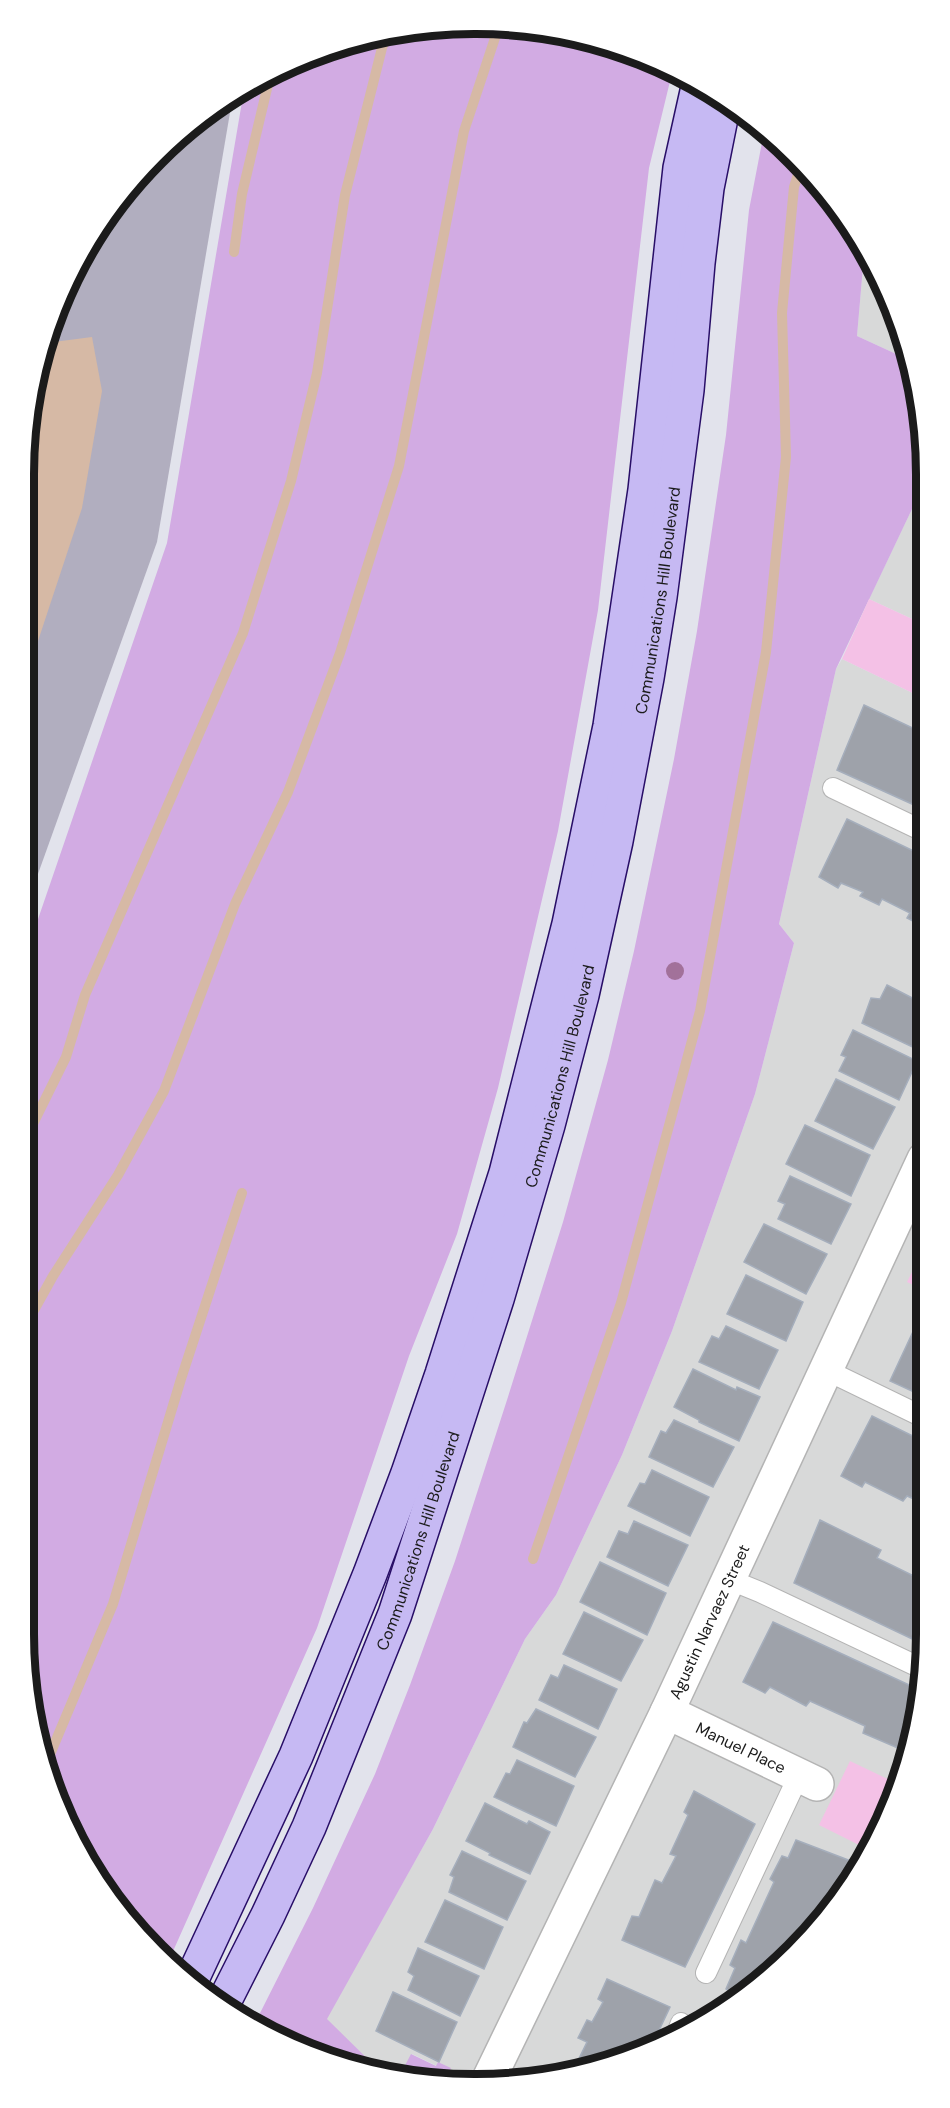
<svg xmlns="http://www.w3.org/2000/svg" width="950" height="2108" font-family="'DM Sans',sans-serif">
  <rect width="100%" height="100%" fill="#e2e3ec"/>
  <!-- residential -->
  <g fill="#d8d9d9">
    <polygon points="864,255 892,302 907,359 857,336"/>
    <polygon points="922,488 923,624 869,599"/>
    <polygon points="842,659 923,698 926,1633 917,1721 892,1805 814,1931 700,2024 563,2075 475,2084 444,2081 450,2068 438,2062 437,2066 412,2054 399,2077 387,2075 382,2073 326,2019 433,1829 525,1639 556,1595 622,1455 672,1331 755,1094 794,943 779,924 836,669"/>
  </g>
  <!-- construction -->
  <polygon fill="#b1aebf" points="233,95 157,542 24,913 24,475 33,387 58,303 100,225 156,156 224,100"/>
  <!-- grass -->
  <g fill="#d2abe3">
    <polygon points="475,24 563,33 647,58 672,73 649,168 598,610 558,831 498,1088 457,1234 409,1356 317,1628 170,1958 136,1930 84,1858 48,1778 24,1633 24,960 167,543 244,90 302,58 387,33"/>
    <polygon points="764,132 833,200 864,255 857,336 907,359 922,416 922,488 836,669 779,924 794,943 755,1094 672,1331 622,1455 556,1595 525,1639 433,1829 327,2019 382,2073 254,2025 313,1908 375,1774 410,1685 455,1561 507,1400 563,1222 608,1060 634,951 674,759 697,631 726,435 749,210"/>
    <polygon points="411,2054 436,2066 438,2062 451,2068 444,2081 399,2077"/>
  </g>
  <!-- park -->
  <g fill="#f4c1e6">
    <polygon points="869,599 923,624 923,698 842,659"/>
    <polygon points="925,1246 925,1291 907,1282"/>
    <polygon points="850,1761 898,1784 892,1805 865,1848 819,1825"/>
  </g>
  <!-- water -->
  <g fill="#d6b9a5">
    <polygon points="115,206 116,216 80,273 73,276 100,225"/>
    <polygon points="92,337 102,391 82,508 37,644 24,676 24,475 33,387 46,343"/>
  </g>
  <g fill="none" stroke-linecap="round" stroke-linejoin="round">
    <!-- stream -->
    <g stroke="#d6b9a5" stroke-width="10">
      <polyline points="234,252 242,194 270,76"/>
      <polyline points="24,1142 66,1057 85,995 243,633 291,481 317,373 345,195 382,48 388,33"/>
      <polyline points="24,1328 53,1276 118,1175 164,1091 235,904 288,792 340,653 399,466 464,131 499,26"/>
      <polyline points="533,1559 621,1303 700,1011 766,652 786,457 782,313 794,187 800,168"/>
      <polyline points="46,1764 113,1604 181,1379 242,1193"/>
    </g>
  </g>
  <!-- building -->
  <g fill="#9ea2aa" stroke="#a5aebc" stroke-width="1.5">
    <polygon points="864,705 919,731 915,736 923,739 920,744 923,745 923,809 837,770"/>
    <polygon points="847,819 924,856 924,927 907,918 910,913 882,899 879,905 860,896 863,892 841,883 838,888 819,877"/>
    <polygon points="887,985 924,1004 924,1044 921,1051 862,1023 871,998 880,999"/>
    <polygon points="853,1030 917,1061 899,1100 839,1071 846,1057 841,1055"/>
    <polygon points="836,1079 895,1107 873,1149 815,1121"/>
    <polygon points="805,1125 870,1155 851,1196 786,1164"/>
    <polygon points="790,1176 851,1204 831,1244 778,1219 785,1204 778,1201"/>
    <polygon points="764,1224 827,1254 806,1294 744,1262"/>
    <polygon points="746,1275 803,1302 786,1341 727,1314"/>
    <polygon points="918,1321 925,1324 925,1397 890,1381"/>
    <polygon points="726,1326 778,1350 759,1389 699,1362 712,1336 719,1339"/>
    <polygon points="693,1369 736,1390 737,1387 760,1397 739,1441 699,1422 699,1420 674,1407"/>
    <polygon points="872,1416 925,1442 926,1504 907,1496 903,1501 865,1482 862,1487 841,1476"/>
    <polygon points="674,1420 734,1447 713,1487 649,1457 661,1431 666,1433"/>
    <polygon points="652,1470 709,1497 690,1536 628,1506 640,1483 645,1484"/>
    <polygon points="820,1520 881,1550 877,1558 926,1582 925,1645 794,1583"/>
    <polygon points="634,1521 688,1545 668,1586 607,1557 619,1531 628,1534"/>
    <polygon points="600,1562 666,1593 647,1635 580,1602"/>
    <polygon points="584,1612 643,1640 621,1681 563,1654"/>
    <polygon points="773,1622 920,1690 917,1721 905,1761 897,1757 898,1748 863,1733 865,1726 810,1701 806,1706 770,1687 765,1693 743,1682"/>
    <polygon points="564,1665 617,1689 598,1729 539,1700 551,1675 558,1678"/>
    <polygon points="536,1709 596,1737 575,1777 513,1747 524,1722 527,1723"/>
    <polygon points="517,1760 574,1786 556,1826 494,1797 506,1773 510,1774"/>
    <polygon points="694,1791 755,1824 685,1967 622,1940 632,1916 639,1917 655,1880 662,1883 676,1856 670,1854 688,1815 684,1812"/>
    <polygon points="485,1803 527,1824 529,1821 550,1832 530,1874 489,1855 490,1853 466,1841"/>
    <polygon points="796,1840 856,1863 814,1931 736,1995 726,1989 735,1968 730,1965 741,1940 746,1943 774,1882 770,1879 782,1856 788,1858"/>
    <polygon points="462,1851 526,1881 507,1920 449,1892 454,1877 450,1875"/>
    <polygon points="445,1900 503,1927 484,1969 425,1942"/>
    <polygon points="418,1948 479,1976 460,2016 408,1990 414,1976 408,1972"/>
    <polygon points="607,1979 670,2007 654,2041 573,2071 587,2042 578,2038 587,2020 592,2022 603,2002 598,1999"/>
    <polygon points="393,1992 457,2022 439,2062 376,2031"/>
  </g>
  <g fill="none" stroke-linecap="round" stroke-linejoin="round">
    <defs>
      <g id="lane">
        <polyline points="833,788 923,831"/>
        <polyline points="826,1370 925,1418"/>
        <polyline points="728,1579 760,1592 923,1669"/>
        <polyline points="706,1973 799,1775"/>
        <polyline points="677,2033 681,2023"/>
      </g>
      <g id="street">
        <path id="s1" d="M667 1712 817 1784"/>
        <path id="s2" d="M487 2083 667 1712 924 1159"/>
      </g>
      <g id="secondary">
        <polyline points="193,1977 296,1756 370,1574 408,1473 442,1374 506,1173 569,924 610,726 645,490 680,168 698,87"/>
        <path id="s3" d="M224 2002 268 1915 309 1827 395 1614 497 1299 548 1125 582 995 616 841 647 678 660 597 687 390 698 263 707 188 724 103"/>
      </g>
    </defs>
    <!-- lane casing -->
    <use href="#lane" stroke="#b4b4b4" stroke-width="22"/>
    <!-- street casing -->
    <use href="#street" stroke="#b4b4b4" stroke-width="36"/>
    <!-- secondary casing -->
    <use href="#secondary" stroke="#280e67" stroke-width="36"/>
    <!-- lane -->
    <use href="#lane" stroke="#fff" stroke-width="20"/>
    <!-- street -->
    <use href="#street" stroke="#fff" stroke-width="33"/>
    <!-- secondary -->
    <use href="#secondary" stroke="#c6b9f3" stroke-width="33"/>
  </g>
  <!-- trees -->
  <circle fill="#a2719a" cx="675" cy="971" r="9"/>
  <g text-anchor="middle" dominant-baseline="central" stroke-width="4.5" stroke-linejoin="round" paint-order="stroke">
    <!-- street labels -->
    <g font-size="16" fill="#1b1b1b" stroke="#fff">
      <text stroke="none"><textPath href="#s3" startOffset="1473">Communications Hill Boulevard</textPath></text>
      <text stroke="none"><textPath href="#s3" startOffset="987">Communications Hill Boulevard</textPath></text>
      <text stroke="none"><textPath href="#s3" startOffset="501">Communications Hill Boulevard</textPath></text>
      <text stroke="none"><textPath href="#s2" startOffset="512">Agustin Narvaez Street</textPath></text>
      <text stroke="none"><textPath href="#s1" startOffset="82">Manuel Place</textPath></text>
    </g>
  </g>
  <!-- crop -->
  <path d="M0 0H950V2108H0ZM474 34H476A440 440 0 0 1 916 474V1634A440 440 0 0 1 476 2074H474A440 440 0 0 1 34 1634V474A440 440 0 0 1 474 34Z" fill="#fff" fill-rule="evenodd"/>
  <path fill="none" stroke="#1b1b1b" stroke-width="8" d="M474 34H476A440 440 0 0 1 916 474V1634A440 440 0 0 1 476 2074H474A440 440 0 0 1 34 1634V474A440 440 0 0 1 474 34Z"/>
</svg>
